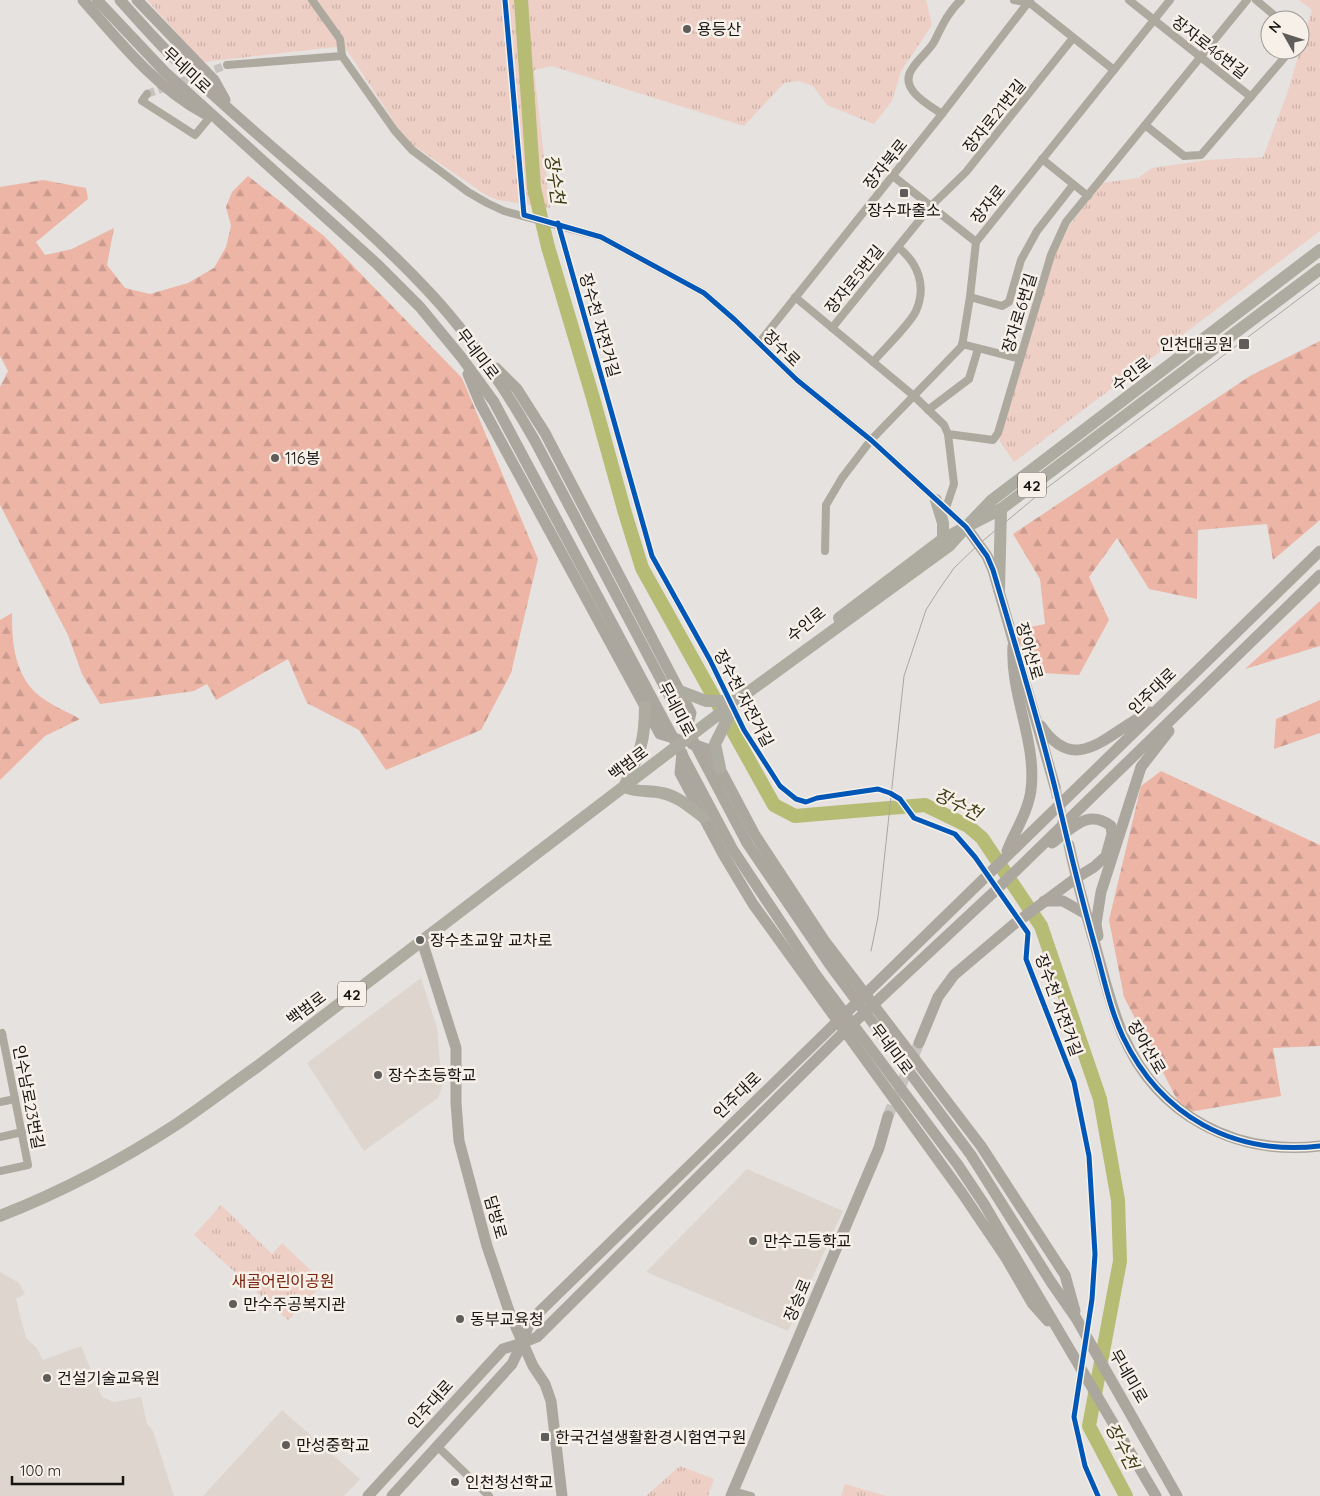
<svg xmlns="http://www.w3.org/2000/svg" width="1320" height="1496" font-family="Quicksand,'Noto Sans KR',sans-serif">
  <defs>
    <pattern id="forest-firs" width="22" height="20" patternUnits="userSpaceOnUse" patternTransform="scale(1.25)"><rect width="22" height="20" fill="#edb5a6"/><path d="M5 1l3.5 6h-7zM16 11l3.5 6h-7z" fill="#ca9b8e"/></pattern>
    <pattern id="park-tufts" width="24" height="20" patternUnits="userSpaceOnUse" patternTransform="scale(1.25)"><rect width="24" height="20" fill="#eecfc5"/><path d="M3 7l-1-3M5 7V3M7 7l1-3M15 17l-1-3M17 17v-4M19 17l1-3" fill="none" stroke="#cbb1a8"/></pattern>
  </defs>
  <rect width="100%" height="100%" fill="#e5e2df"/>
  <!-- built -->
  <g fill="#ded6ce">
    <polygon points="421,978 437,1028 442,1087 438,1098 364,1151 307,1063"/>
    <polygon points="747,1169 843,1211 788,1331 646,1272"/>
    <polygon points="0,1272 19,1283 25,1294 16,1299 26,1338 37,1348 43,1360 81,1346 102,1397 114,1402 141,1397 147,1424 153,1431 174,1496 0,1496"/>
    <polygon points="282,1410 360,1479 344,1496 203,1496"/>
  </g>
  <!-- forest -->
  <g fill="url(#forest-firs)">
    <polygon points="248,176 324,236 462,378 538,559 511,673 481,730 386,770 359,730 307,703 288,659 216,700 207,684 194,691 100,704 82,674 68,635 0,505 0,387 8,371 0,356 0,187 43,180 86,188 88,199 36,242 45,255 72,249 114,228 107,265 125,288 150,294 188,283 214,268 226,247 231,226 226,207 232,192"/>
    <polygon points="1320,341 1320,520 1273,560 1267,524 1198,530 1197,599 1149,589 1117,538 1089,577 1109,620 1079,675 1041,673 1011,631 1045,624 1040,579 1013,534 1250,376"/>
    <polygon points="1320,601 1320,646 1245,669"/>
    <path d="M12 613C12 642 14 672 36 693 48 704 66 711 80 719L45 736 0 780V620Z"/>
    <polygon points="1320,700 1320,733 1274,749 1276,719"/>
    <polygon points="1161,771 1320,845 1320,1046 1273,1048 1281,1096 1184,1113 1124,997 1109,920 1141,786"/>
  </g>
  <!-- park -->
  <g fill="url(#park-tufts)">
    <polygon points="147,0 926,0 932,25 901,71 892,101 874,124 827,105 813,86 799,81 784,83 744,126 552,66 534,70 550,208 498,200 486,195 407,141 344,46 203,62"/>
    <polygon points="1299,0 1320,0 1320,231 1014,462 999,440 1052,260 1070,225 1102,183 1138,178 1152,168 1208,160 1263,157 1287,94 1312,10"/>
    <polygon points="221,1205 272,1254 282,1243 324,1283 288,1320 194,1235"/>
    <polygon points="680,1466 714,1479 708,1496 646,1496"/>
    <polygon points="845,1484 886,1496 841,1496"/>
  </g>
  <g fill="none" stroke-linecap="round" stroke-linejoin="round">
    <!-- river -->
    <polyline stroke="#b7bc74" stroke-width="14" points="521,0 534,188 548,247 593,398 625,513 642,568 774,805 795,816 925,805 968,826 982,838 1041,926 1100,1099 1118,1200 1120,1261 1089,1426 1126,1496"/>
    <!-- street-tunnel -->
    <polyline stroke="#c6c3c0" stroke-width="8" stroke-dasharray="8 4" stroke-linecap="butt" points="147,94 227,65"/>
    <!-- secondary-tunnel -->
    <g stroke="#c6c3c0" stroke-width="11" stroke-dasharray="11 5.5" stroke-linecap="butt">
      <polyline points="1055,787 1065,831"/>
      <polyline points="888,1116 919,1043"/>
    </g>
    <!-- street -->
    <g stroke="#ada99f" stroke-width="8">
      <polyline points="312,0 340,39 342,56"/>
      <polyline points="1014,0 1030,3 1114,70"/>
      <polyline points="1129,0 1251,97"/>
      <polyline points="1256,0 1280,20"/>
      <polyline points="227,65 342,56 395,131 412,150 468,192 487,203 504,211 601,237 704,293 735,320 797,380 871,440 966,527"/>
      <polyline points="147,94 142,101 195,135 210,117"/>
      <path d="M942 114C929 105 898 89 912 69 918 59 928 52 934 42 942 26 948 12 961 0"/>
      <polyline points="1145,125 1184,156 1201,155 1284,58 1286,50"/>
      <polyline points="1042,159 1088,196"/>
      <polyline points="893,176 976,242"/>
      <polyline points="795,297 914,396 944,425 948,434 993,440 998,433 1051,255 1066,222 1247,0"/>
      <polyline points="970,297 1002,306 1009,302 1021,260 1037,231 1073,185"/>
      <polyline points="832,328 931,206 966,172 1073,38"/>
      <polyline points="759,343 942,114 1030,0"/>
      <polyline points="962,344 1020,359"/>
      <path d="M873 362C884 349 910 324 916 311 927 286 918 263 898 247"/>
      <polyline points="928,410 969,379 978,349"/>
      <polyline points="946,508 954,484 948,434"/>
      <polyline points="825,551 826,505 842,478 871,440 962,346 970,297 976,242 1170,0"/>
      <polyline points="0,1034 2,1033 28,1165 0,1171"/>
      <polyline points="0,1102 15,1099"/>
      <polyline points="0,1137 22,1132"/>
      <polyline points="437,1446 489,1496"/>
      <polyline points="733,1491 751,1496"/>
    </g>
    <!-- secondary -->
    <g stroke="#aca79e" stroke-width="11">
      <path d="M83 0C119 41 156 88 205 114"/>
      <polyline points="97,0 165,72 377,264 420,307 462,358 494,402 733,850 816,975 958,1165 984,1204 1156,1496"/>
      <path d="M120 0C138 20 157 42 177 61 259 141 352 209 430 293 472 338 505 388 535 441L747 843 830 965 971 1155 1051 1282 1076 1318 1177 1496"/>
      <polyline points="137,0 214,80 225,100"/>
      <polyline points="496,368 517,389 545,433 691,713 686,732"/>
      <polyline points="468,374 480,403 660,734 677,739"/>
      <polyline points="966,527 987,556 993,570 1055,787"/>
      <path d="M1041 726C1077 779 1110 730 1150 712"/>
      <polyline points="692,744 710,750 755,835 824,940 981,1146 1065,1275 1075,1311"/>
      <polyline points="682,753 680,773 723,854 753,904 962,1193 1006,1258 1032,1303 1048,1321"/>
      <path d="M1069 845C1076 879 1086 914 1096 948 1104 977 1111 1007 1123 1035 1157 1115 1235 1156 1320 1146"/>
      <path d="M1007 851C1015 831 1028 812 1031 790 1037 741 1010 695 1013 646"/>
      <polyline points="1044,901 1063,901 1086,914"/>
      <polyline points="1098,936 1096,924 1101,892 1141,767 1169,731"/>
      <polyline points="422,941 456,1048 456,1103 459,1141 487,1246 510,1314 533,1366 545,1384 551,1401 562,1496"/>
      <path d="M919 1043 938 997 954 975 1013 925 1076 878 1094 867 1106 856 1112 834 1111 826C1087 808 1072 829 1052 843"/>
      <polyline points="368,1496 503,1349 522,1343 530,1321 1320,551"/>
      <polyline points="392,1496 512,1364 522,1343 537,1337 846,1030 996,890 1320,575"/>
      <polyline points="731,1496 879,1148 888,1116"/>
    </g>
    <!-- primary -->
    <g stroke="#aeaba1" stroke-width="12">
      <polyline points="936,500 943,523 943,539"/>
      <polyline points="999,590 1001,509"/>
      <polyline points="839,618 943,539 966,527 992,500 1320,250"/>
      <polyline points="680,691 706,701 736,701"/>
      <path d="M645 706C645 744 639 754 624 787 640 793 648 790 662 793 678 796 691 808 703 817"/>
      <polyline points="720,768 715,744 734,706"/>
      <path d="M0 1216C61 1192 122 1160 177 1124 204 1106 231 1085 258 1066L736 701 949 546 966 527 1001 509 1320 269"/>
    </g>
    <!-- tram -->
    <polyline stroke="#aaa7a3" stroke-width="1" points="871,951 878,917 904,676 926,610 938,591 954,568 979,544 1044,490 1320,283"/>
    <defs>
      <g id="cycleway">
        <path d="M505 0 524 215 601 237 704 293 735 320 797 380 871 440 966 527 987 556 993 570C1015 644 1038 718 1056 792 1068 843 1080 893 1094 943 1103 974 1109 1007 1123 1037 1161 1116 1233 1156 1320 1146"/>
        <polyline points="558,223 652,556 710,660 744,730 780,786 796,799 806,802 817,798 878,789 890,793 900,799 914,818 955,834 975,857 1028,933 1026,959 1074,1082 1089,1156 1095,1254 1092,1299 1074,1417 1085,1466 1098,1496"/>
      </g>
    </defs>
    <!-- cycleway casing -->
    <use href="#cycleway" stroke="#f6f0e9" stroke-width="8"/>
    <!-- cycleway -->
    <use href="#cycleway" stroke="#0057b8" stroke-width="5"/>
  </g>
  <!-- markers -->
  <g fill="#5f5d5a" stroke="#f6f0e9" stroke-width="2">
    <circle cx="687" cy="29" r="5"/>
    <rect x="899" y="188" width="10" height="10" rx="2.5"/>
    <rect x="1238" y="338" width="12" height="12" rx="2.5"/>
    <circle cx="275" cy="458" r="5"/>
    <circle cx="420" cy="940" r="5"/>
    <circle cx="378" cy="1075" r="5"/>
    <circle cx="753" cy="1241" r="5"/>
    <circle cx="233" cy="1304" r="5"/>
    <circle cx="460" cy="1319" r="5"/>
    <circle cx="47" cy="1378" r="5"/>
    <rect x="540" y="1432" width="10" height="10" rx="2.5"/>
    <circle cx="286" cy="1445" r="5"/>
    <circle cx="455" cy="1482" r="5"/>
  </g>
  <g text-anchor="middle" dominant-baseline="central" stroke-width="5" stroke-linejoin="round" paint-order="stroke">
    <!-- shield labels -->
    <g fill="#f6f0e9" stroke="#5a5752" stroke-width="1">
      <rect x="1018" y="472.5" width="28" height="25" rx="4"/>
      <rect x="338" y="981.5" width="28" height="25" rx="4"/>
    </g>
    <g font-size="15" font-weight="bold" fill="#171512">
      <text x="1032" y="485">42</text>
      <text x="352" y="994">42</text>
    </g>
    <!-- poi labels -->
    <g font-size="16" fill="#171512" stroke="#f6f0e9" text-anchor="start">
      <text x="697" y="29">용등산</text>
      <text x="904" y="210" text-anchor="middle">장수파출소</text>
      <text x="1233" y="344" text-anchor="end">인천대공원</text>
      <text x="285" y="458">116봉</text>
      <text x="430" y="940">장수초교앞 교차로</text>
      <text x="388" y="1075">장수초등학교</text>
      <text x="763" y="1241">만수고등학교</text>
      <text x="243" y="1304">만수주공복지관</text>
      <text x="470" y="1319">동부교육청</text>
      <text x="57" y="1378">건설기술교육원</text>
      <text x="555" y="1437">한국건설생활환경시험연구원</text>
      <text x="296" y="1445">만성중학교</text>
      <text x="465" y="1482">인천청선학교</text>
    </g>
    <!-- street labels -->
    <g font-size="16" fill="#171512" stroke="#f6f0e9">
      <text transform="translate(1210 47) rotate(38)">장자로46번길</text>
      <text transform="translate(187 70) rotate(43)">무네미로</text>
      <text transform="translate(994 116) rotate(-51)">장자로21번길</text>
      <text transform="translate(885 164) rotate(-51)">장자북로</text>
      <text transform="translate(988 204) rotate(-51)">장자로</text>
      <text transform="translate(854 279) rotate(-51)">장자로5번길</text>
      <text transform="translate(1019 313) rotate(-73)">장자로6번길</text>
      <text transform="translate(600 325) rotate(74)">장수천 자전거길</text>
      <text transform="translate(782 348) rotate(44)">장수로</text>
      <text transform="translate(478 354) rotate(53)">무네미로</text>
      <text transform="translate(1131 374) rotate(-37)">수인로</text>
      <text transform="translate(806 624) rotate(-39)">수인로</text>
      <text transform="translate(1030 651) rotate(74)">장아산로</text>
      <text transform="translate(1152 691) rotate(-44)">인주대로</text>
      <text transform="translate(744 698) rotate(62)">장수천 자전거길</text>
      <text transform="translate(677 709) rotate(62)">무네미로</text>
      <text transform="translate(628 763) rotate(-37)">백범로</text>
      <text transform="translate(1059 1005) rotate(70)">장수천 자전거길</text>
      <text transform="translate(306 1008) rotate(-37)">백범로</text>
      <text transform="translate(1147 1047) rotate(60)">장아산로</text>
      <text transform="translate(892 1049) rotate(53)">무네미로</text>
      <text transform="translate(737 1095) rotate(-44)">인주대로</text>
      <text transform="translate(29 1097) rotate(79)">인수남로23번길</text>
      <text transform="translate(496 1217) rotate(74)">담방로</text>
      <text transform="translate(797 1300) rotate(-67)">장승로</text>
      <text transform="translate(1129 1376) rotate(60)">무네미로</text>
      <text transform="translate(430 1404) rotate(-48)">인주대로</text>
    </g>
    <!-- park labels -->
    <g font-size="16" fill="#79230c" stroke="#f6f0e9">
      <text x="283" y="1281">새골어린이공원</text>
    </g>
    <!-- water labels -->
    <g font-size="18" font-style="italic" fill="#3a3d13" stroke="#f6f0e9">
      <text transform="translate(555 179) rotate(82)">장수천</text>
      <text transform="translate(958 804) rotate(27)">장수천</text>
      <text transform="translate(1122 1446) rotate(63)">장수천</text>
    </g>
  </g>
  <!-- north arrow -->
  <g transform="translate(1285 35) rotate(309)"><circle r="24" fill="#f6f0e9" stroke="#9d9893"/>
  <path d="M0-4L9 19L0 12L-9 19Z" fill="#5f5d5a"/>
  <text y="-8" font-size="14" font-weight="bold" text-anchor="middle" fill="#171512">N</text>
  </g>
  <!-- scale -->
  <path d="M12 1476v8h111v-8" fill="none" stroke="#171512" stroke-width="2.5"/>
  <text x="20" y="1476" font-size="15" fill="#171512" stroke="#f6f0e9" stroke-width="4" paint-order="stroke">100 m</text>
</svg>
